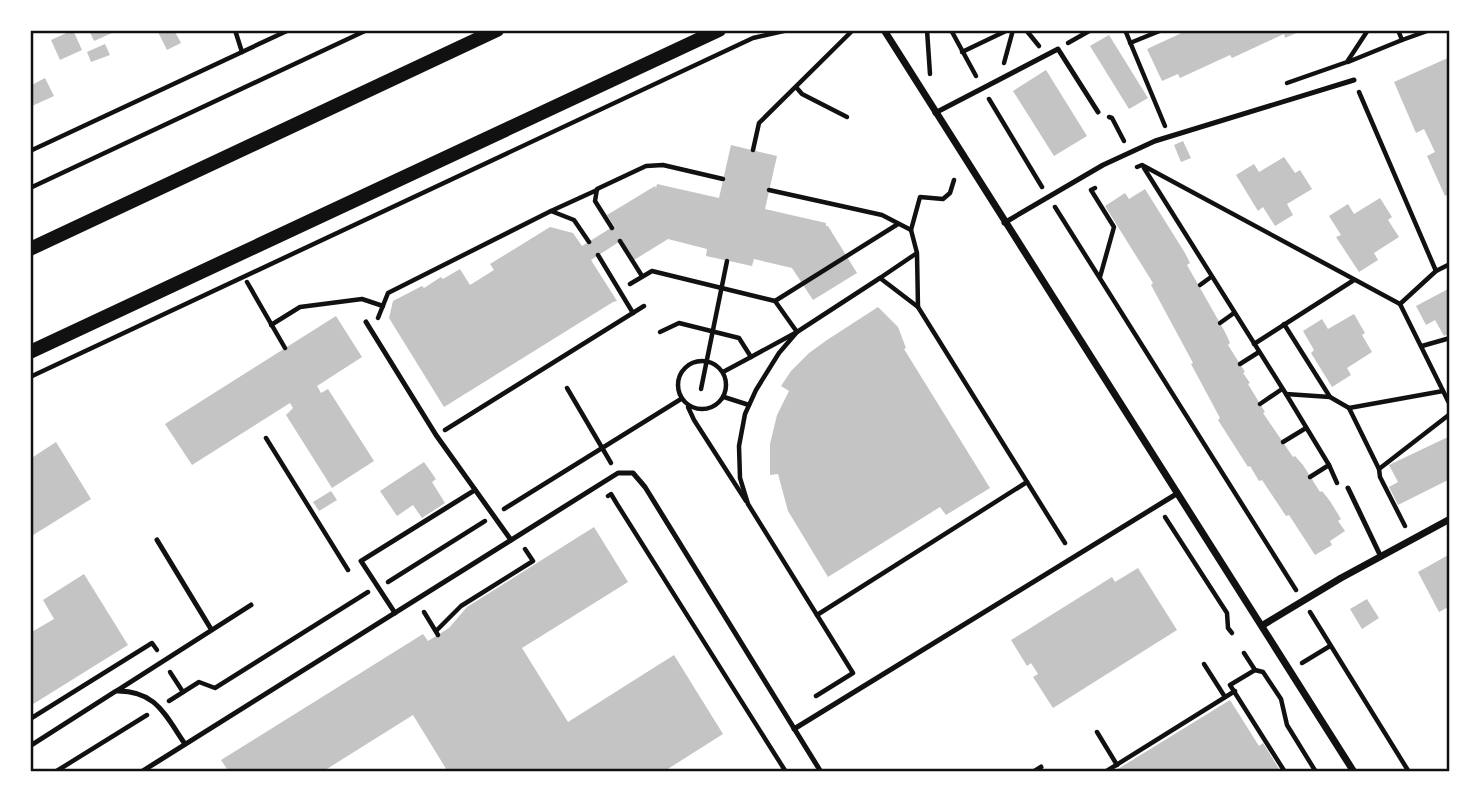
<svg xmlns="http://www.w3.org/2000/svg" width="1480" height="802" font-family="'Public Sans',sans-serif">
  <rect width="100%" height="100%" fill="#fff"/>
  <!-- building -->
  <g fill="#c4c4c4">
    <polygon points="73,30 82,50 60,60 51,40"/>
    <polygon points="89,30 110,30 112,33 94,41"/>
    <polygon points="161,30 174,30 181,43 167,50 158,32"/>
    <polygon points="1188,30 1303,30 1285,38 1284,34 1232,58 1230,55 1180,78 1178,74 1162,81 1147,49"/>
    <polygon points="1109,35 1148,98 1129,109 1090,46"/>
    <polygon points="105,44 110,55 91,62 87,52"/>
    <polygon points="1450,57 1450,193 1445,196 1427,156 1435,152 1424,129 1416,133 1394,82"/>
    <polygon points="1046,70 1087,136 1054,156 1013,91"/>
    <polygon points="45,78 54,96 32,106 30,100 30,86"/>
    <polygon points="1183,141 1191,158 1181,162 1174,145"/>
    <polygon points="731,145 777,156 765,209 826,223 826,226 828,226 857,273 813,300 792,268 754,259 752,266 706,256 707,249 668,239 634,260 622,240 591,260 617,301 613,302 444,407 389,318 393,301 422,286 424,288 441,277 443,279 460,269 470,285 494,270 490,264 550,227 573,233 582,246 614,226 607,215 655,186 656,188 657,184 719,198"/>
    <polygon points="1284,157 1295,173 1300,170 1312,189 1287,204 1293,215 1275,226 1263,207 1258,211 1236,175 1254,164 1259,172"/>
    <polygon points="1145,189 1185,253 1190,263 1187,265 1225,332 1230,343 1228,345 1245,372 1243,373 1250,383 1248,384 1265,412 1263,413 1293,457 1295,456 1303,465 1320,492 1322,491 1330,501 1341,519 1338,521 1345,531 1330,541 1332,545 1315,555 1289,515 1286,516 1262,480 1259,481 1250,466 1248,467 1218,420 1220,418 1191,364 1193,363 1151,285 1153,283 1105,206 1125,193 1129,199"/>
    <polygon points="1380,198 1392,217 1388,220 1399,237 1374,253 1378,260 1359,272 1336,237 1341,235 1329,216 1348,204 1354,214"/>
    <polygon points="1450,288 1450,333 1444,336 1435,320 1426,325 1416,306"/>
    <polygon points="878,307 898,327 906,348 904,349 990,488 946,515 940,507 828,577 788,511 778,474 770,475 770,444 777,415 789,391 781,386 791,371 809,353 827,340"/>
    <polygon points="1354,314 1365,333 1362,335 1372,352 1347,368 1351,375 1332,387 1311,353 1314,350 1303,331 1322,319 1328,329"/>
    <polygon points="336,316 362,357 317,386 321,393 328,389 374,461 332,488 286,415 293,408 290,403 192,465 165,424"/>
    <polygon points="1450,436 1450,479 1398,505 1389,487 1398,482 1389,465"/>
    <polygon points="56,442 91,499 30,537 30,459"/>
    <polygon points="424,462 436,479 432,482 445,503 422,518 413,505 397,516 380,491"/>
    <polygon points="331,491 337,500 319,511 313,502"/>
    <polygon points="594,527 628,582 522,648 568,722 674,655 723,734 663,772 448,772 413,715 322,772 229,772 221,760 423,634 428,641 449,628 467,607"/>
    <polygon points="1450,554 1450,606 1439,612 1418,572"/>
    <polygon points="1138,568 1177,630 1053,708 1033,677 1038,674 1031,663 1027,666 1011,640 1112,577 1115,582"/>
    <polygon points="84,574 128,645 30,706 30,633 54,619 43,600"/>
    <polygon points="1367,599 1379,618 1362,629 1350,609"/>
    <polygon points="1230,700 1259,746 1263,743 1281,772 1113,772"/>
  </g>
  <g fill="none" stroke-linecap="round" stroke-linejoin="round">
    <!-- path -->
    <g stroke="#111" stroke-width="4.5">
      <polyline points="235,30 242,52"/>
      <polyline points="927,30 930,74"/>
      <polyline points="951,30 976,76"/>
      <polyline points="1026,30 1039,46"/>
      <polyline points="1125,30 1165,126"/>
      <polyline points="1398,30 1402,40 1430,30"/>
      <polyline points="1068,43 1091,30"/>
      <polyline points="1130,43 1162,30"/>
      <polyline points="962,52 1008,30"/>
      <polyline points="1348,62 1402,40"/>
      <polyline points="1004,63 1013,30"/>
      <polyline points="1287,83 1347,62 1368,30"/>
      <polyline points="796,87 802,94 847,117"/>
      <polyline points="1359,92 1436,271"/>
      <polyline points="989,99 1042,187"/>
      <polyline points="1109,117 1112,118 1124,141"/>
      <polyline points="753,150 759,123 853,30"/>
      <polyline points="30,151 289,30"/>
      <polyline points="1137,167 1142,165 1400,304 1436,271 1450,264"/>
      <polyline points="1144,168 1286,394 1329,465 1337,483"/>
      <polyline points="954,180 950,193 943,199 920,197 911,230 917,253 880,278 918,307 1065,543"/>
      <polyline points="30,188 367,30"/>
      <polyline points="1095,188 1091,190 1114,227 1100,277"/>
      <polyline points="769,190 882,215 911,230"/>
      <polyline points="1055,207 1296,590"/>
      <polyline points="551,211 597,190"/>
      <polyline points="612,228 595,201 597,189 646,166 663,165 723,179"/>
      <polyline points="620,241 642,276"/>
      <polyline points="917,254 918,307"/>
      <polyline points="598,255 633,313"/>
      <polyline points="247,282 285,348"/>
      <polyline points="630,284 652,271 775,301 797,332 751,357"/>
      <polyline points="1200,285 1211,277"/>
      <polyline points="775,301 898,224"/>
      <polyline points="1400,304 1450,405"/>
      <polyline points="378,318 388,293 551,211 574,220 589,242"/>
      <polyline points="1220,323 1234,313"/>
      <polyline points="1284,324 1330,397 1349,408 1443,391"/>
      <polyline points="271,325 300,307 362,299 383,306"/>
      <polyline points="660,332 679,323 739,338 751,357 723,372"/>
      <polyline points="1254,344 1354,280"/>
      <polyline points="1422,346 1450,338"/>
      <circle cx="702" cy="385" r="24"/>
      <polyline points="1240,364 1259,352"/>
      <polyline points="30,377 753,38 788,30"/>
      <polyline points="567,388 611,463"/>
      <polyline points="701,389 727,261"/>
      <polyline points="1286,394 1330,397"/>
      <polyline points="724,397 749,405"/>
      <polyline points="1260,404 1282,389"/>
      <polyline points="688,407 694,420 746,501"/>
      <polyline points="1349,408 1379,469"/>
      <polyline points="445,430 644,306"/>
      <polyline points="266,438 348,570"/>
      <polyline points="1283,442 1306,428"/>
      <polyline points="1310,477 1329,465"/>
      <polyline points="608,496 611,494 617,504 786,772"/>
      <polyline points="504,509 681,399"/>
      <polyline points="1165,517 1227,613 1228,628 1232,633"/>
      <polyline points="1405,526 1380,477 1379,469 1450,414"/>
      <polyline points="388,582 485,521"/>
      <polyline points="424,612 438,635"/>
      <polyline points="1310,612 1409,772"/>
      <polyline points="817,615 1027,482"/>
      <polyline points="436,631 461,606 533,561 525,549"/>
      <polyline points="1244,653 1255,670 1263,672 1281,699 1287,725 1316,772"/>
      <polyline points="1302,663 1330,646"/>
      <polyline points="1204,664 1225,697"/>
      <polyline points="1255,670 1230,685 1285,772"/>
      <polyline points="170,672 183,692"/>
      <polyline points="816,696 853,673 748,504 740,478 739,446 745,414 756,390 779,353 797,332 880,278"/>
      <polyline points="169,701 199,682 215,688 368,592"/>
      <polyline points="30,719 152,643 157,650"/>
      <polyline points="1097,732 1117,765"/>
      <polyline points="55,772 147,715"/>
      <polyline points="1105,772 1235,691"/>
    </g>
    <!-- service -->
    <g stroke="#111" stroke-width="5">
      <polyline points="935,113 1058,49 1098,112"/>
      <polyline points="1004,223 1103,165 1155,141 1354,80"/>
      <polyline points="366,322 436,435 511,540"/>
      <polyline points="1348,488 1381,557"/>
      <polyline points="157,540 211,629"/>
      <polyline points="395,613 361,561 475,490"/>
      <polyline points="118,690 251,605"/>
      <polyline points="794,729 1178,493"/>
      <path d="M30 746 116 691C156 690 165 715 185 744"/>
      <polyline points="141,772 618,473 633,473 645,487 821,772"/>
      <polyline points="1033,772 1041,767"/>
    </g>
    <!-- minor -->
    <g stroke="#111" stroke-width="7">
      <polyline points="884,30 1354,772"/>
      <polyline points="1263,625 1341,578 1450,519"/>
    </g>
    <!-- secondary -->
    <g stroke="#111" stroke-width="14">
      <polyline points="30,249 497,30"/>
      <polyline points="30,352 719,30"/>
    </g>
  </g>
  <!-- border -->
  <rect width="1480" height="802" fill="none" stroke="#ffffff" stroke-width="63"/>
  <rect x="32" y="32" width="1416" height="738" fill="none" stroke="#111" stroke-width="2.5"/>
</svg>
